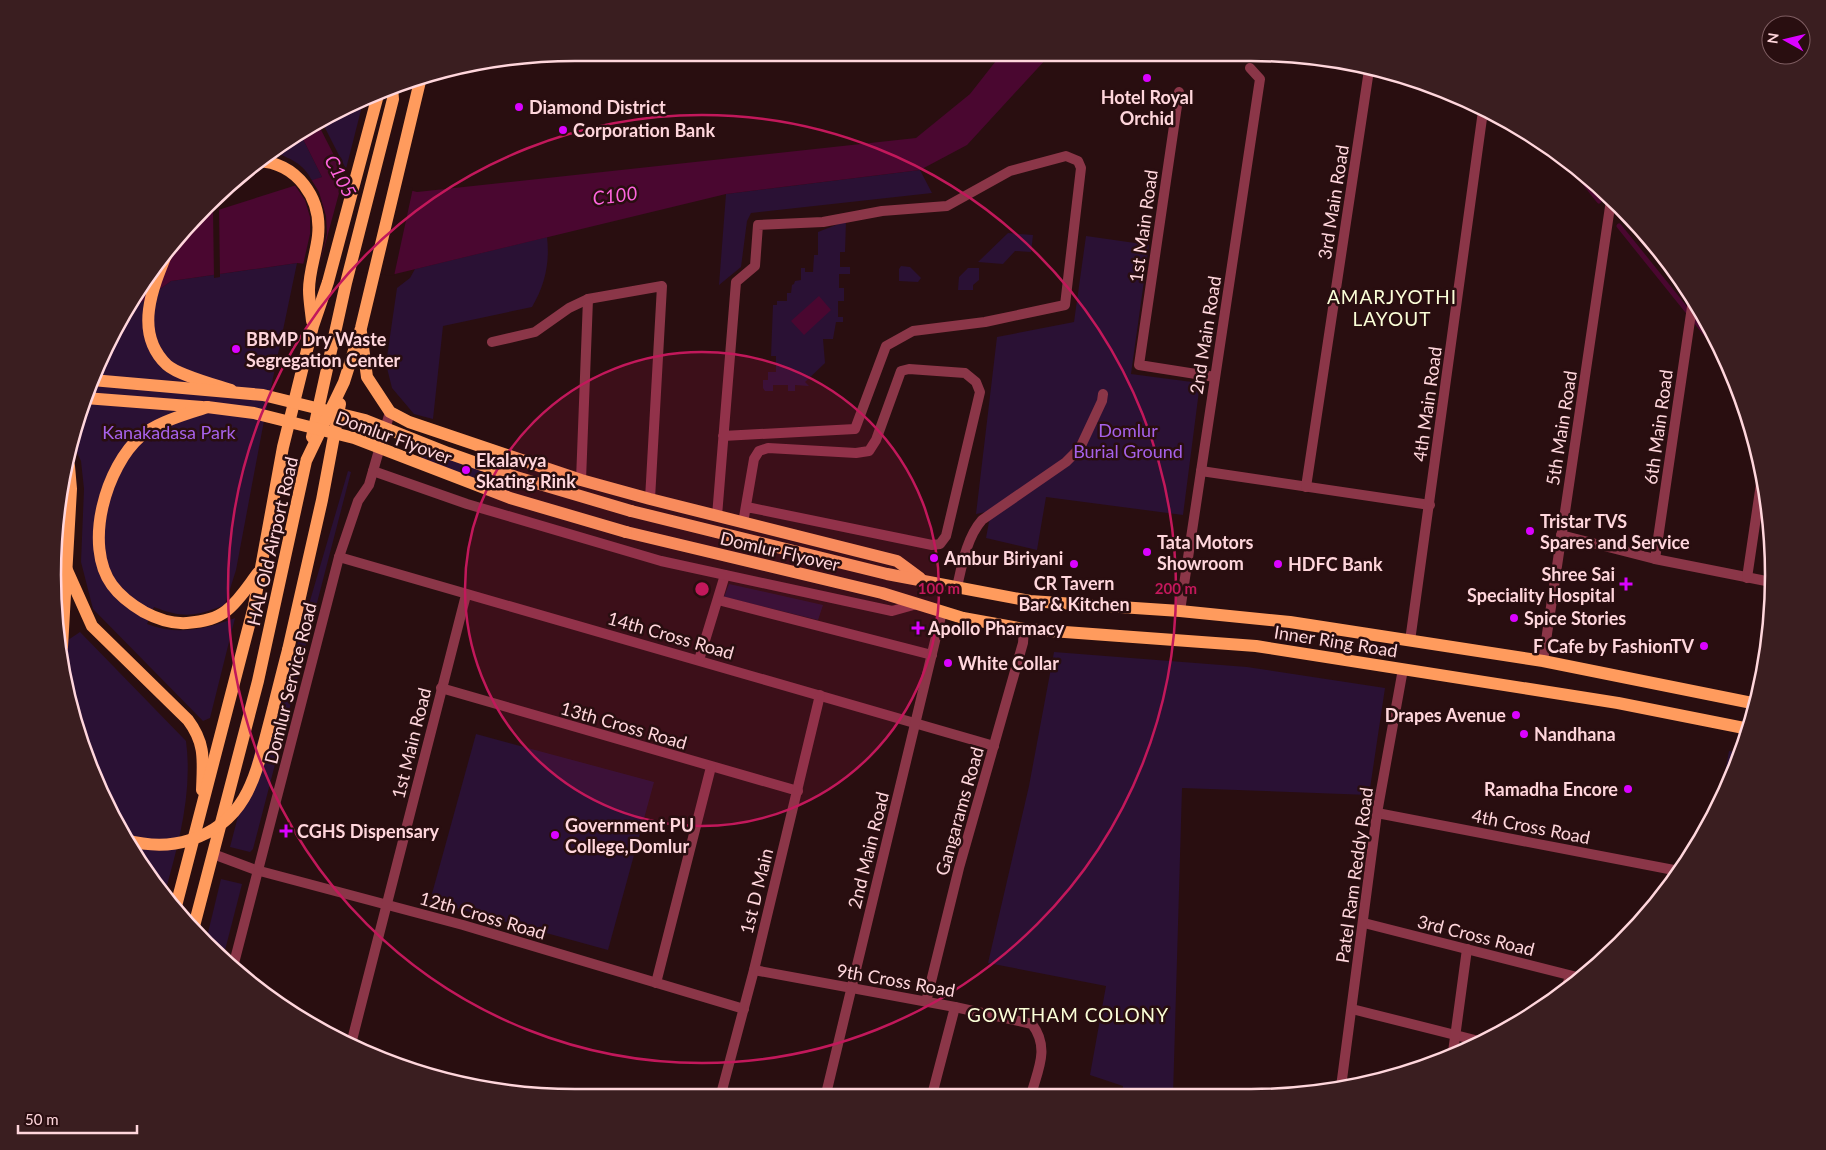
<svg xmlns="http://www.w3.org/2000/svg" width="1826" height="1150" font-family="Lato,sans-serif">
  <rect width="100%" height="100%" fill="#290e10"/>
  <!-- green -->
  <g fill="#2a1134">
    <polygon points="363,102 346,169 322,122"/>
    <path d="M300 133 322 177 312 181C304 163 289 158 271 151Z"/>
    <polygon points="920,170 932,193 751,213 747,221 741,267 719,285 726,194"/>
    <polygon points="846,221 845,252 840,252 840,267 850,267 850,274 839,274 839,288 844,288 844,301 838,301 838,317 843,317 843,322 836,322 833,339 823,339 825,363 805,382 809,386 795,385 795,391 788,391 788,385 773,385 773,391 765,391 763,388 763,380 768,380 768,372 776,372 776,356 771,356 773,305 777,305 777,301 787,301 787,293 791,293 792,285 794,284 795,281 801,280 801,268 805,268 805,272 813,272 814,255 818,255 818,232"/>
    <polygon points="1008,233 1033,235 1031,252 1015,251 1003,264 978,262"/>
    <polygon points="1086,236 1149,245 1131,374 1200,383 1183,515 1046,497 1037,550 986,538 991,511 976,514 997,337 1074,322"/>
    <path d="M547 237C550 263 545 285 532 307L443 326 433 419 414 414 392 388 386 364 397 288 410 278 415 269Z"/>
    <path d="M297 263 263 426 236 570 225 605C196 616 184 619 154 607L147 624C177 636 206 629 235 618L210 718 203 721 93 609 81 562 84 489 81 461 71 440 80 407 98 369 101 368 132 309 171 281Z"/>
    <polygon points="901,266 910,267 921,278 918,282 899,281 899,269"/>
    <polygon points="968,268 979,268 979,280 973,285 973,290 958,290 959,277"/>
    <polygon points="429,441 515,473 505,502 417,468"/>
    <polygon points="348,471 351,472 253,849 250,852 230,847 257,743 295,652"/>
    <polygon points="729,584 823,605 818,620 724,597"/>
    <path d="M80 632 186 741C193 793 178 846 164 896 122 841 91 779 71 712 65 691 64 666 62 644Z"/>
    <polygon points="1054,652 1247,667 1385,688 1369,795 1182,788 1173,1096 1122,1096 1123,1086 1090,1075 1106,986 988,963 1029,786"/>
    <polygon points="476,734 654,782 608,950 430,901"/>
    <polygon points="1729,751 1740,753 1718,809"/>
    <polygon points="221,879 242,884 223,958 206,941"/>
  </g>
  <!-- water -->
  <g fill="#4a0730">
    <polygon points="999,57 1048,57 967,145 920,170 726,194 395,274 297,263 171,281 132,309 101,368 98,369 122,314 161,257 199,216 322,177 300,133 318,124 343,173 417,192 916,138 970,94"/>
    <polygon points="819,296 831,310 804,335 791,321"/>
  </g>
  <!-- pier -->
  <g fill="#290e10">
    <polygon points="345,171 413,188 394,276 309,266 303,265 310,234 310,217 305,200 294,184 311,179 319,192 326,216 327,234 319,267"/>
    <polygon points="219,207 220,277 214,278 213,209"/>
  </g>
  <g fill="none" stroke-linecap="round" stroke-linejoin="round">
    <!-- stream -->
    <g stroke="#4a0730" stroke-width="5">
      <polyline points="1565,158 1599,201"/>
      <polyline points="1619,226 1722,354"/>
    </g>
    <!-- minor -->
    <g stroke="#8b3648" stroke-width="10">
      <polyline points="1179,92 1139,365 1215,377"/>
      <polyline points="492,342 535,332 569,308 588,299 662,286 650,499"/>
      <polyline points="1201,471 1430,505"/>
      <polyline points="581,480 588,299"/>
      <polyline points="1306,487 1369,70"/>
      <polyline points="717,516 736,282 755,266 758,225 823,222 882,211 947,206 1010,171 1066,156 1078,161 1081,168 1065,305 985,322 913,331 886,346 855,429 723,436"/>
      <polyline points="743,523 754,459 759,451 768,448 856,453 869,451 876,440 901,371 909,369 965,373 976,382 980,392 946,536 940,544 932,545 747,507"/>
      <polyline points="1561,535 1655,559 1771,582"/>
      <polyline points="339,557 994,746"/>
      <polyline points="1655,559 1693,300"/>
      <polyline points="1747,578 1762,477"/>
      <path d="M957 587C962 565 967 537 982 520L1066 462 1080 448 1102 401 1103 394"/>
      <polyline points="718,600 932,655"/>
      <polyline points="1180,611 1260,79 1250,68"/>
      <polyline points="1410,641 1483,111"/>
      <polyline points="699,660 725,575"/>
      <polyline points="1543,661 1611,200"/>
      <polyline points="441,688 798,791"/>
      <polyline points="1377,813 1679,871"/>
      <polyline points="213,854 256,870 463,925 744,1009"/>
      <polyline points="1364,923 1581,978"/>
      <path d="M754 970 955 1007 1032 1024C1050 1048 1038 1069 1031 1095"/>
      <polyline points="656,983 711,767"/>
      <polyline points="1566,989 1570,976"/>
      <polyline points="926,1002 959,868 1023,643 1024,629"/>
      <polyline points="1352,1009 1479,1041"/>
      <polyline points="351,1044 466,595"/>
      <polyline points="1453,1052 1467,949"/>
      <polyline points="721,1094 754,970 820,695"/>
      <polyline points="932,1095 955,1007"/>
    </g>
    <!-- tertiary -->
    <g stroke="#8b3648" stroke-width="10">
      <polyline points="373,471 467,504 661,561 892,611 917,604"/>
      <polyline points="233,967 339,557 358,501 369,485 390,412"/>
      <polyline points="1341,1087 1377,813 1403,669"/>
      <polyline points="826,1094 942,612"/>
    </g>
    <!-- primary -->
    <g stroke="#ff9b5d" stroke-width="12">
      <path d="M258 161C297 163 322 198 318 236 316 254 309 272 309 290 309 300 311 311 312 321"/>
      <path d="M169 248C154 284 132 332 167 365 178 375 216 385 231 390"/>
      <polyline points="361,332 367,377 390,412 409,422 581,480 650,499 897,561 920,578"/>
      <polyline points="85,398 202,407"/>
      <path d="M207 407C185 415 159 421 141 436 106 466 83 545 112 585 120 596 132 605 144 612 157 619 172 624 187 623 200 622 216 619 226 611 239 601 248 586 258 573"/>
      <polyline points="312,437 346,283 393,99 392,88"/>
      <polyline points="631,511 887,574 1030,601 1180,611 1290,622 1543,661 1757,704"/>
      <polyline points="626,532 882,593 963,618 1024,629 1256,646 1618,703 1749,729"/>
      <path d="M66 568 92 626 188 720C206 744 203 761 202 790"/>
      <polyline points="62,647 71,489 69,466 66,459"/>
      <polyline points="288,650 322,500 340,404"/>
      <polyline points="175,910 254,606 283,447 313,326 328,282 378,95"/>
      <polyline points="193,930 258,681 306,461 344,382 361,328 421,77"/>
    </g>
    <!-- primary-bridge -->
    <g stroke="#ff9b5d" stroke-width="12">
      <polyline points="92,380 263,395 365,420 448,453 516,477 631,511"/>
      <polyline points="207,407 254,413 354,438 510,498 626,532"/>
      <path d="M126 840C148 846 168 847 190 840 246 822 255 778 268 728 275 702 281 676 288 650"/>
    </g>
  </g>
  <!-- distance rings -->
  <circle cx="702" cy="589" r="237" fill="#c2185b" fill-opacity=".12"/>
  <g fill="none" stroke="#c2185b" stroke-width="2.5">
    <circle cx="702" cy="589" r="237"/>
    <circle cx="702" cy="589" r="474"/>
  </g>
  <!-- markers -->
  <g fill="#da02ff" stroke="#290e10" stroke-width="2">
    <circle cx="1147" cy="78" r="5"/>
    <circle cx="519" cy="107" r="5"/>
    <circle cx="563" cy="130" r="5"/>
    <circle cx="236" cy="349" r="5"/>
    <circle cx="466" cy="470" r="5"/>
    <circle cx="1530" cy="531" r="5"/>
    <circle cx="1147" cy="552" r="5"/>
    <circle cx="934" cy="558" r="5"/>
    <circle cx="1074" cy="564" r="5"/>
    <circle cx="1278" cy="564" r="5"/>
    <path d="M1623.5 576.5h5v5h5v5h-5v5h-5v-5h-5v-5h5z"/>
    <circle cx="1514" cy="618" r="5"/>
    <path d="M915.5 620.5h5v5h5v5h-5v5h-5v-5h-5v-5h5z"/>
    <circle cx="1704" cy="646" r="5"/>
    <circle cx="948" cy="663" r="5"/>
    <circle cx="1516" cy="715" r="5"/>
    <circle cx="1524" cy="734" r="5"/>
    <circle cx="1628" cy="789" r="5"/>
    <path d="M283.5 823.5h5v5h5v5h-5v5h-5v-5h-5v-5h5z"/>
    <circle cx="555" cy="835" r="5"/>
  </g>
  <g text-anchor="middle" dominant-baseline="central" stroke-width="5" stroke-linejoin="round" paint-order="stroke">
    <!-- poi labels -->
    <g font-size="18" font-weight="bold" fill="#ffd6dc" stroke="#290e10" text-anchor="start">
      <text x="1147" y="97" text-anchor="middle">Hotel Royal<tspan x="1147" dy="21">Orchid</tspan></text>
      <text x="529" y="107">Diamond District</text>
      <text x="573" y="130">Corporation Bank</text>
      <text x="246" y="339">BBMP Dry Waste<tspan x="246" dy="21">Segregation Center</tspan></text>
      <text x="476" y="460">Ekalavya<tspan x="476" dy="21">Skating Rink</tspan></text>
      <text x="1540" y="521">Tristar TVS<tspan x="1540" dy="21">Spares and Service</tspan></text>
      <text x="1157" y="542">Tata Motors<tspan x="1157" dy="21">Showroom</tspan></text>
      <text x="944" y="558">Ambur Biriyani</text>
      <text x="1288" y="564">HDFC Bank</text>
      <text x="1615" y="574" text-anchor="end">Shree Sai<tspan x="1615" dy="21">Speciality Hospital</tspan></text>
      <text x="1074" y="583" text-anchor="middle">CR Tavern<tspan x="1074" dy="21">Bar &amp; Kitchen</tspan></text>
      <text x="1524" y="618">Spice Stories</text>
      <text x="928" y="628">Apollo Pharmacy</text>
      <text x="1694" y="646" text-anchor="end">F Cafe by FashionTV</text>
      <text x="958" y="663">White Collar</text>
      <text x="1506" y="715" text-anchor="end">Drapes Avenue</text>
      <text x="1534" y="734">Nandhana</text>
      <text x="1618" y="789" text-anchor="end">Ramadha Encore</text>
      <text x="565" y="825">Government PU<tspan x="565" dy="21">College,Domlur</tspan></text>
      <text x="297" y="831">CGHS Dispensary</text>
    </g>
    <!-- street labels -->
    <g font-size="18" fill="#ffd6dc" stroke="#290e10">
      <text transform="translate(1333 202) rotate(-81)">3rd Main Road</text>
      <text transform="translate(1143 226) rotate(-82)">1st Main Road</text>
      <text transform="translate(1205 335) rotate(-81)">2nd Main Road</text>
      <text transform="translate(1427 404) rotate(-82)">4th Main Road</text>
      <text transform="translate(1658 427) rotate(-82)">6th Main Road</text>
      <text transform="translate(1561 428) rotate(-81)">5th Main Road</text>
      <text transform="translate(394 437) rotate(20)">Domlur Flyover</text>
      <text transform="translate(272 541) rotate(-77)">HAL Old Airport Road</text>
      <text transform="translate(780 551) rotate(13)">Domlur Flyover</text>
      <text transform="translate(671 635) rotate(16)">14th Cross Road</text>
      <text transform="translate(1336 641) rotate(9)">Inner Ring Road</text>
      <text transform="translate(290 683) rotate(-76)">Domlur Service Road</text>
      <text transform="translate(624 725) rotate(16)">13th Cross Road</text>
      <text transform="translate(411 743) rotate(-76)">1st Main Road</text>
      <text transform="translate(959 811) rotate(-74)">Gangarams Road</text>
      <text transform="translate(1531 826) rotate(11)">4th Cross Road</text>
      <text transform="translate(868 850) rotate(-76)">2nd Main Road</text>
      <text transform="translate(1354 875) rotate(-82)">Patel Ram Reddy Road</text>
      <text transform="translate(756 891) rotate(-76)">1st D Main</text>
      <text transform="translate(483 915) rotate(16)">12th Cross Road</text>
      <text transform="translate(1476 935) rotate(14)">3rd Cross Road</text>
      <text transform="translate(896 980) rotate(10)">9th Cross Road</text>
    </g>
    <!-- park labels -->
    <g font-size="18" fill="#a661e9" stroke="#290e10">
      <text x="1128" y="430">Domlur<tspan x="1128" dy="21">Burial Ground</tspan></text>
      <text x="169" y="432">Kanakadasa Park</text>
    </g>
    <!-- water labels -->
    <g font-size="19" font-style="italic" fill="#ff64de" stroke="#290e10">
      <text transform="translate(341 176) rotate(62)">C105</text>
      <text transform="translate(615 195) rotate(-7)">C100</text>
    </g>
    <!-- neighbourhood labels -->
    <g font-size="19" letter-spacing="1" fill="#fbffd8" stroke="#290e10">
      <text x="1392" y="296">AMARJYOTHI<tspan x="1392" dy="22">LAYOUT</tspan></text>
      <text x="1068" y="1014">GOWTHAM COLONY</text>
    </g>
  </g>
  <!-- crop -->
  <path d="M0 0H1826V1150H0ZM575 61H1251A514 514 0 0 1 1765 575V575A514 514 0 0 1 1251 1089H575A514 514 0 0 1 61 575V575A514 514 0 0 1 575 61Z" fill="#3a1e20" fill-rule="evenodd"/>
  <path fill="none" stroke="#ffd6dc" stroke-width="2.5" d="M575 61H1251A514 514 0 0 1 1765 575V575A514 514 0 0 1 1251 1089H575A514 514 0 0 1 61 575V575A514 514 0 0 1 575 61Z"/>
  <circle cx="702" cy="589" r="8" fill="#c2185b" stroke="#290e10" stroke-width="2.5"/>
  <g font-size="15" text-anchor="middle" font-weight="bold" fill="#c2185b" stroke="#290e10" stroke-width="5" stroke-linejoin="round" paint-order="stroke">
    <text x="939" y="594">100 m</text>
    <text x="1176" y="594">200 m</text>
  </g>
  <!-- north arrow -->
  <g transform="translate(1786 40) rotate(278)"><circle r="24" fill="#290e10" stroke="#7f5e62"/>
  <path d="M0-4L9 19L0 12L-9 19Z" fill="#da02ff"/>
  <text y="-8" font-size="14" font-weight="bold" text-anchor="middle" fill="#ffd6dc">N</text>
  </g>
  <!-- scale -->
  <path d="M18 1125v8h119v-8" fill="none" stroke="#ffd6dc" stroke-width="2.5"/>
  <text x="25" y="1125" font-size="15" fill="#ffd6dc" stroke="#290e10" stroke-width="4" paint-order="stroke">50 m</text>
</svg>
